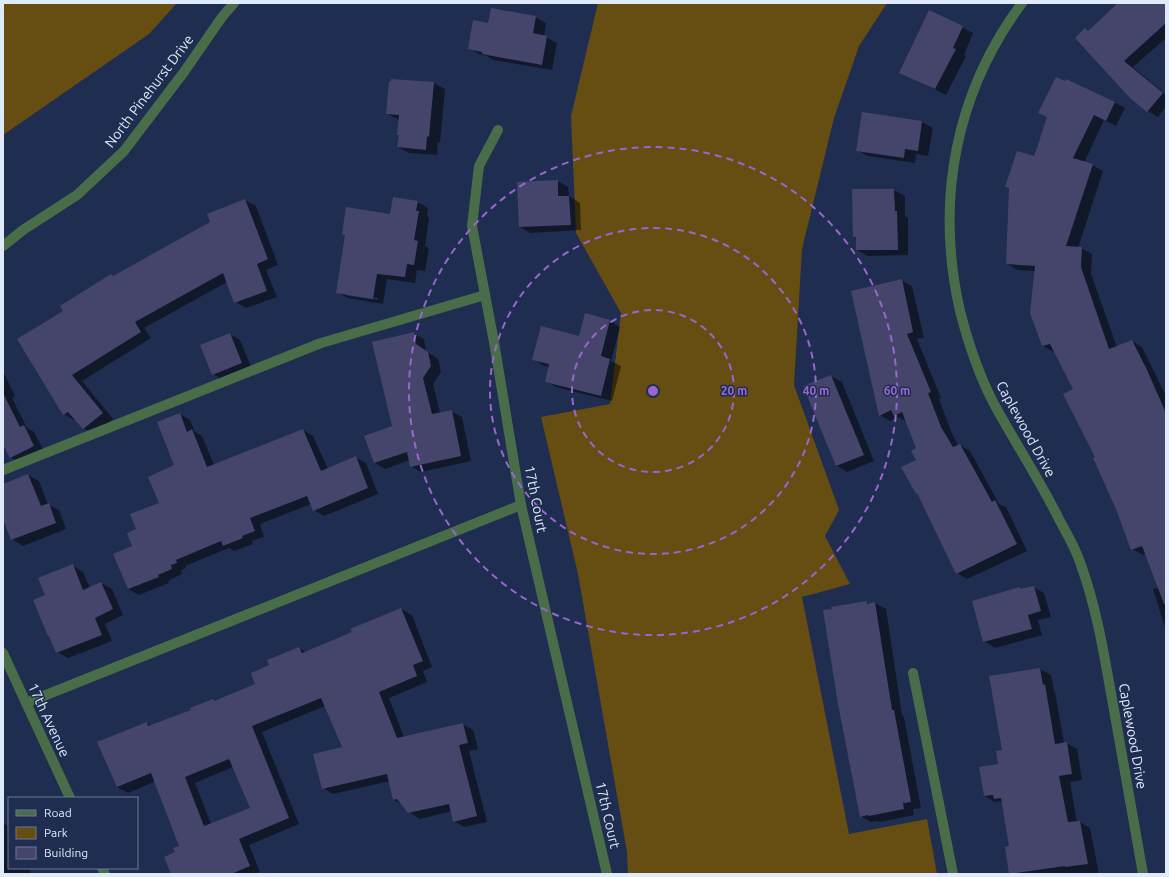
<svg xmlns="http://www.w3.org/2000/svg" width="1169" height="877" font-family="Ubuntu,sans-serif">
  <rect width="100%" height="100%" fill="#1f2e50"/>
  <!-- green -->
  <g fill="#664d12">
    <polygon points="3,3 177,3 149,34 3,135"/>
    <polygon points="598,3 887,3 859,46 834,118 802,249 794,385 839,510 825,536 850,584 802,597 849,834 927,819 937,874 628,874 627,852 578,574 541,417 610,404 621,313 576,233 571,116"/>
  </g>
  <!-- shadow -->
  <g fill="#0007" fill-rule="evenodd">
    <polygon points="1127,3 1166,3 1166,38 1133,67 1166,95 1166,107 1158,117 1148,111 1089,32"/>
    <polygon points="929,11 973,33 964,55 966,56 946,95 900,72"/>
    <polygon points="535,17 546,23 544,36 557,43 552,70 493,60 487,56 479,54 469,48 489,24"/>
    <polygon points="392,80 434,83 445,89 440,142 438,142 437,155 409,153 398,147 400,135 399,120 387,114"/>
    <polygon points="1114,102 1125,108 1116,126 1104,120 1084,163 1092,165 1103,171 1078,248 1081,248 1092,254 1091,274 1117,347 1132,341 1142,347 1166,396 1166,470 1097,457 1075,389 1055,351 1054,352 1043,346 1035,271 1018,270 1007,264 1010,189 1007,187 1034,158 1040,140"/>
    <polygon points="863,113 922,122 933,128 928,156 916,154 915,163 868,156 857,150"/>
    <polygon points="558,181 568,187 569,196 580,203 581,230 530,233 520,227"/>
    <polygon points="853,190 894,190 905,196 905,216 908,218 908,255 868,256 857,250 857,239 854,236"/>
    <polygon points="245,200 256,206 278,265 266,270 277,297 246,308 235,302 227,282 144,328 151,338 82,381 113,419 94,434 83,428 76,419 74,420 64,414 64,311 111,275 114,277 211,222"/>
    <path d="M417 202 428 208 427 216 429 218 425 246 429 248 425 271 417 270 415 283 387 279 383 304 348 298 337 292 391 215ZM347 294 378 298V300L347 296Z"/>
    <polygon points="901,280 912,286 924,338 917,339 941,398 939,399 952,434 958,445 960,445 970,451 999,504 1006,507 1027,551 967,579 957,573 919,494 916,493 918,449 907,421 905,421 898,417 890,421 880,415"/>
    <polygon points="610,321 620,327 611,361 621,366 612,401 556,387 546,381 550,367 544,366 533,359"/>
    <polygon points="413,333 424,339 426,351 438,359 441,372 433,384 440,413 451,411 462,417 471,461 421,472 411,466 410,460 385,469 375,463 365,436 393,427"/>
    <polygon points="230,334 240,340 252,369 223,380 213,374"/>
    <polygon points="3,371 15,396 12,398 27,428 34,432 44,451 20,463 10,457 3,443"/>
    <polygon points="831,376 842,382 874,461 847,472 836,465"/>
    <polygon points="180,414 190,420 195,432 202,436 214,465 303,430 313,436 328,469 355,457 366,463 378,494 324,516 314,510 311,504 260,524 264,537 252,541 253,544 234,551 229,548 185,566 186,568 181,570 182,574 168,581 169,583 139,595 128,589 133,547 138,530 161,503 175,465"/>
    <polygon points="28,475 39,481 48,505 59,510 66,529 23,546 12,539 6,524 3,522 3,485"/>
    <polygon points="1166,503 1166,631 1153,589 1159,588 1146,554 1143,555 1132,549"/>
    <polygon points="72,565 83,572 90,588 101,583 112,589 123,615 105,624 112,641 68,658 57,652"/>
    <polygon points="1033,587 1044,593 1051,617 1038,620 1042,635 995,648 984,641 1020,589 1022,590"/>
    <polygon points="866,602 870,604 875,603 886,609 902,715 904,717 921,808 913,809 914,815 880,822 878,821 871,822 860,816"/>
    <path d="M401 609 412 615 432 667 423 671 427 682 389 698 404 737 462 724 473 730 478 749 469 751 487 822 464 827 454 821 452 811 420 819 409 812 403 805 394 800 390 781 333 794 323 788 343 748 325 706 262 732 299 824 249 845 260 872 255 874H172L176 853 180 846 156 781 128 793 117 787 147 723 152 726 192 710 213 700 215 701 257 685 271 665 299 648 306 652 353 633ZM233 767 251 809 211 824 195 783Z"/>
    <polygon points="1040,669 1051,675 1054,691 1055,692 1064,743 1067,743 1077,749 1082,780 1070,782 1077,822 1080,822 1090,828 1099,874 1010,874 1006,848 1010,847 1003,803 999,801 995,802 984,796 999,765 1004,751 990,677"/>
    <polygon points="3,823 9,827 9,868 29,868 31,874 3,874"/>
    <polygon points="484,873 486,874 454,874"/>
  </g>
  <!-- building -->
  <g fill="#45446b" fill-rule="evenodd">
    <polygon points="1118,3 1166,3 1166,23 1124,61 1163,93 1147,112 1130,98 1075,38 1085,28 1088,31"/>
    <polygon points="491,8 536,16 533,33 547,36 542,65 482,54 482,52 468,49 473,20 488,23"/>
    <polygon points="929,10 963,26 953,48 956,49 935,89 899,73"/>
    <polygon points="1056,77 1065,81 1066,79 1115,102 1106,121 1094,115 1073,158 1093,164 1066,246 1082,247 1081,267 1109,349 1132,340 1147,370 1166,413 1166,604 1164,604 1142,546 1131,550 1116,509 1093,458 1095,457 1063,394 1073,389 1050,344 1042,346 1030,313 1035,266 1006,264 1009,188 1005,187 1017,151 1034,156 1040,139 1041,139 1040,138 1047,117 1038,113"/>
    <polygon points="391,79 434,82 429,137 427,136 426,150 397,147 399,135 397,135 399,115 386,114 389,81 391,82"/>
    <polygon points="862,112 922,121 918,151 905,149 904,158 856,151"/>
    <polygon points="558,180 558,196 569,196 571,225 519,227 517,182"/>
    <polygon points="852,189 894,189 895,211 897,211 898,250 856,250 856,237 853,237"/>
    <polygon points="393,197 418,201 416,211 419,211 414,240 418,241 414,265 407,264 405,277 377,274 373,299 336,293 345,235 342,234 346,207 390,214"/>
    <polygon points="245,199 268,259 257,264 267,291 234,303 223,273 135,322 141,332 72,375 103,413 83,429 68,412 63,415 17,339 63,311 60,306 111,274 113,276 210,222 207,214"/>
    <polygon points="902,279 913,332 907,334 931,392 928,393 941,427 953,447 960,444 992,502 995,500 1017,544 956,574 917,493 916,494 901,467 916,460 911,451 916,448 902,412 894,416 891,410 879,416 851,291"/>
    <polygon points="585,313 610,320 601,356 610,359 601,396 545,382 549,364 532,360 541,326 579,336"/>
    <polygon points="414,332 416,344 428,352 431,366 423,378 432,414 452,410 461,456 410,467 407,452 374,463 364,436 392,426 372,342"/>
    <polygon points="230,333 242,363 212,375 200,345"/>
    <polygon points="831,375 864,455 836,466 803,386"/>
    <polygon points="3,393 20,427 24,425 34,446 10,458 3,445"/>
    <polygon points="180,413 187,432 192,429 207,467 303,429 321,471 356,456 368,488 313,511 307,496 250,518 255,531 242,536 243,538 223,546 221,541 176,560 177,563 171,565 172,569 158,575 159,577 128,589 113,554 132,546 127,533 136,529 130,514 159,503 148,477 174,465 157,422"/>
    <polygon points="28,474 41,506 49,503 56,523 11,540 3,519 3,484"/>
    <polygon points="73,564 83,590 101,582 113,609 95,618 102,635 56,653 49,636 48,636 33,600 45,595 38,578"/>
    <polygon points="1034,586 1041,611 1028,615 1032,629 983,642 972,601 1020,587 1020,589"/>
    <polygon points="867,601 867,604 875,602 892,710 894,710 911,802 903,803 904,809 869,816 868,815 860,817 838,704 823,610 832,609 831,607"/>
    <path d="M401 608 423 661 413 665 417 676 379 692 397 738 463 723 468 743 459 745 477 816 453 822 449 804 408 813 397 799 393 800 387 774 322 789 313 754 342 747 321 698 252 726 289 818 239 839 250 866 231 874H171L164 857 175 852 173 848 179 846 151 773 117 787 97 742 147 722 148 726 191 710 190 708 213 699 214 701 255 684 251 673 269 665 267 660 299 647 302 653 352 632 350 629ZM229 759 250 808 204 826 185 777Z"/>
    <polygon points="1040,668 1043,685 1045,684 1055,744 1067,742 1072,774 1059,776 1068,822 1080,821 1088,864 1065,867 1065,866 1009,874 1005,847 1009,846 1001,798 994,799 993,795 984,796 979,767 998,764 996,751 1002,750 989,676"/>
  </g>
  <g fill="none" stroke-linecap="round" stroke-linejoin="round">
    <!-- minor -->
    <g stroke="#486d48" stroke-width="10">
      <path d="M1022 3C955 93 935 201 960 311 968 342 978 373 993 402 1014 441 1039 479 1059 519 1067 534 1076 549 1081 565 1098 612 1105 661 1114 710 1124 764 1133 819 1143 874"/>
      <polyline points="498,130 479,166 472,226 494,342 521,505 607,874"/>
      <polyline points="3,246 23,230 77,195 124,151 184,72 222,17 234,3"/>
      <polyline points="3,470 321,343 485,295"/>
      <polyline points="3,653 70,798"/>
      <polyline points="913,673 953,874"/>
      <polyline points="26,703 521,505"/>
      <polyline points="102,868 105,874"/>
    </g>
  </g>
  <!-- distance rings -->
  <g fill="none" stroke="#9a65d1" stroke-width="2" stroke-dasharray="7 5">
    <circle cx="653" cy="391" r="81"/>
    <circle cx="653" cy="391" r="163"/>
    <circle cx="653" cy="391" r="244"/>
  </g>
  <g text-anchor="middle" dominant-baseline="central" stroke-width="3" stroke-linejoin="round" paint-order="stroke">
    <!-- street labels -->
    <g font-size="14" fill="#e1eafb" stroke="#1f2e50">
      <text transform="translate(149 91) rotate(-53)">North Pinehurst Drive</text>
      <text transform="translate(1026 429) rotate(61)">Caplewood Drive</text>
      <text transform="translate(536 499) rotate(79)">17th Court</text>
      <text transform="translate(49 720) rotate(65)">17th Avenue</text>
      <text transform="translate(1133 736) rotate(80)">Caplewood Drive</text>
      <text transform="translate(608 815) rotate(77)">17th Court</text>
    </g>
  </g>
  <circle cx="653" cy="391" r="6" fill="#9a65d1" stroke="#1f2e50" stroke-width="2"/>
  <g font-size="12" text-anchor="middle" font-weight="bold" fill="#9a65d1" stroke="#1f2e50" stroke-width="3" stroke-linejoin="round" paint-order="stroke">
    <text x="734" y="395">20 m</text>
    <text x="816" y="395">40 m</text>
    <text x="897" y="395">60 m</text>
  </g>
  <!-- border -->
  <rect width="1169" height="877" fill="none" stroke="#e1eafb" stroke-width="8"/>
  <!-- legend -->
  <rect x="8" y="797" width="130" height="72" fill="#1f2e50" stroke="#6d7994"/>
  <rect x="16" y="810" width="20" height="6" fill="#486d48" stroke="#6d7994"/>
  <text x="44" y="817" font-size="12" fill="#e1eafb">Road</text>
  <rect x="16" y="827" width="20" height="12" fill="#664d12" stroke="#6d7994"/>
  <text x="44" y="837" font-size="12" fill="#e1eafb">Park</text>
  <rect x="16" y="847" width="20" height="12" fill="#45446b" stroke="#6d7994"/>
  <text x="44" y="857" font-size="12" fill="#e1eafb">Building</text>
</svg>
